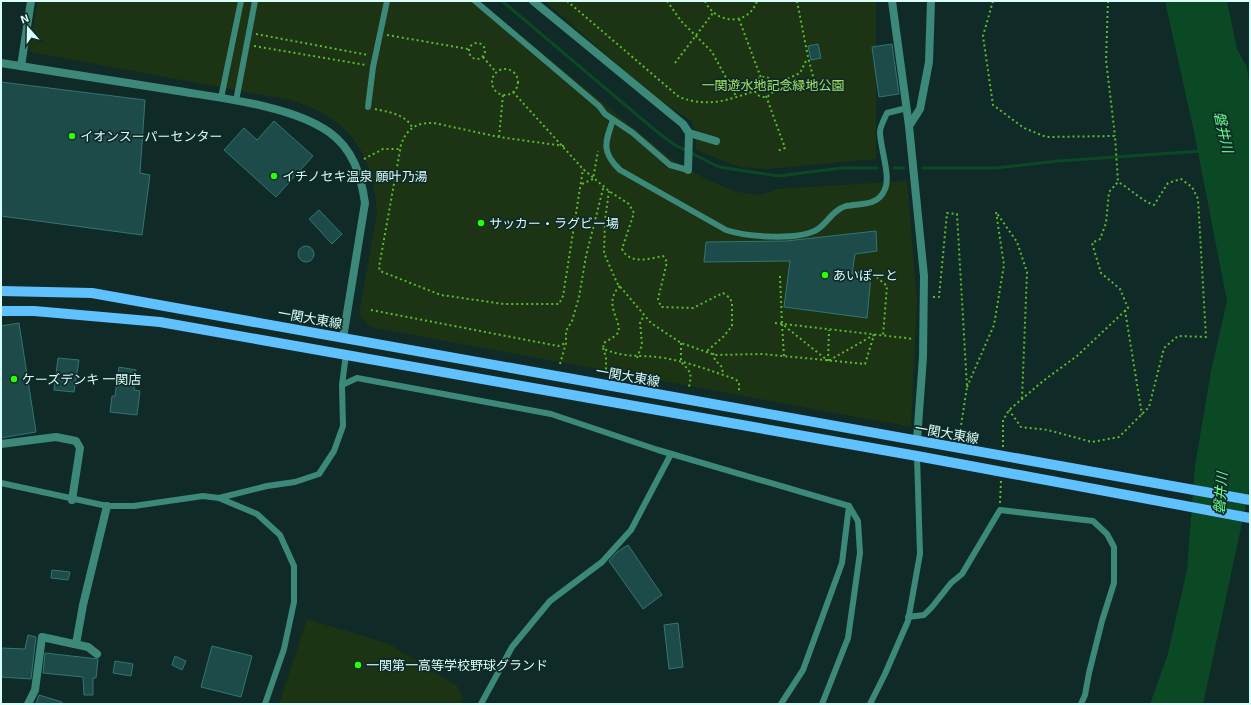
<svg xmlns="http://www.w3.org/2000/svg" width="1251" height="705" font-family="'Exo 2','Noto Sans JP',sans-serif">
  <rect width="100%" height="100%" fill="#102a28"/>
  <!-- green -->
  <g fill="#1c3413">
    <path d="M38 1H479L675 162C697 174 737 198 762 194 766 193 772 191 776 189L907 181 917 300 911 427 370 327 359 315 377 212C373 152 349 117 290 100L31 52 29 47Z"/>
    <polygon points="545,1 876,1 876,159 767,169 740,167 696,150 696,132 692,121 656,99"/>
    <polygon points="307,619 389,644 457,686 463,697 461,704 279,704"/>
  </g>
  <!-- water -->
  <polygon fill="#0b4824" points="1165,1 1227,1 1237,49 1247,67 1250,90 1250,486 1203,704 1150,704 1167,657 1187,570 1195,466 1211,371 1227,301 1194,132"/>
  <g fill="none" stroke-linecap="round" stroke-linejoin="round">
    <!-- stream -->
    <g stroke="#0b4824" stroke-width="3">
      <polyline points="502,1 656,131 675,145 719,167 778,176 842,168 877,168"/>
      <polyline points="894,168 904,168"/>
      <polyline points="923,168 995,168 1058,161 1202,151"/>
    </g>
  </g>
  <!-- building -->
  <g fill="#1c4b49" stroke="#2f7774">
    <polygon points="818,44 821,58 811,60 808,46"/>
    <polygon points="892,44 899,94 879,97 872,47"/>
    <polygon points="1,82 145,100 140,173 150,175 142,235 1,216"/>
    <polygon points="274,121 313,156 276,197 224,150 244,128 257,140"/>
    <polygon points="319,210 342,234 332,244 309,219"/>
    <polygon points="876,231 877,251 855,254 852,274 871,276 867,318 784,307 790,261 704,262 706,242 786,241"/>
    <circle cx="306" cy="254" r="8"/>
    <polygon points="19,323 36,432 1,438 1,326"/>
    <polygon points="58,358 79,360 74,392 54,390"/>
    <polygon points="119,367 136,370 134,390 140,391 137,415 110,412 112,396 115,396"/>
    <polygon points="628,545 662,595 643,609 609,561 617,552"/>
    <polygon points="52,570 70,572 68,580 51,578"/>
    <polygon points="678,623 683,667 669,669 664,625"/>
    <polygon points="28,635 36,637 31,679 1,677 1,648 25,649"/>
    <polygon points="212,646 252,656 241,697 201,687"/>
    <polygon points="45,653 98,659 96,678 93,678 93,695 84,695 83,677 43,673"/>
    <polygon points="175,656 186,661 182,670 172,665"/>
    <polygon points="115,661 133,664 131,676 113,673"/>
    <polygon points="39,695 62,702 61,704 36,704"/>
  </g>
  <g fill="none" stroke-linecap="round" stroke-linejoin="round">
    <!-- path -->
    <g stroke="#59bc30" stroke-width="2" stroke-dasharray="2 3" stroke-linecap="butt">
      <path d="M567 1 679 97C709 108 727 100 755 91"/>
      <polyline points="667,1 681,21 712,52 736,96"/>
      <path d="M705 1C715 24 748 27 757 1"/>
      <polyline points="797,1 808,57 817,92"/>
      <polyline points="993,1 983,36 993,105 1024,128 1046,137 1115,136 1118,182"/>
      <polyline points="1108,1 1106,60 1115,136"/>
      <polyline points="739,19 761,78"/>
      <polyline points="256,34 368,55"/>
      <polyline points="387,35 468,49"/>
      <circle cx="477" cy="51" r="8"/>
      <polyline points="254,46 366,65"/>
      <polyline points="483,57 496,72"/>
      <polyline points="675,63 713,13"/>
      <circle cx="505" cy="82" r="13"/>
      <circle cx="764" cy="87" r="10"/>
      <polyline points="774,85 800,73 807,59"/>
      <path d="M513 92 583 169 609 191 629 204 634 213 622 249C630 265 648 259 663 256L667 262 658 299 661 307 693 308 723 293 730 298 732 303V326L724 336 707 351"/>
      <polyline points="766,96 785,148 777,151"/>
      <path d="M375 109C388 112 405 114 412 127"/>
      <polyline points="499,137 503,95"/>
      <path d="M564 146 499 137 434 123C417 122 406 129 401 145L379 267 380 271 441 295 504 304H559L563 296 583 169"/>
      <polyline points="364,159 383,149 400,149"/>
      <polyline points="582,184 593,179 598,151"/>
      <polyline points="609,191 605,220 604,253 617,283 651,323 681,343 715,355 763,354 865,364 874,335 828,361"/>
      <polyline points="853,272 873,274 887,286 883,336"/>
      <polyline points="780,276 782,324"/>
      <path d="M620 286C600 305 627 325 616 335 612 339 607 340 603 344L604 349C627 359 642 354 664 358 689 362 711 371 735 379L739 382V391"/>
      <polyline points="933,297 939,297 947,213 957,214 967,387 960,432"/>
      <polyline points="371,310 558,346 566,343"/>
      <polyline points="1125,310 1142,415"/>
      <polyline points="775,323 914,339"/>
      <path d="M681 343V362C691 372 692 373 689 387"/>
      <polyline points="603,348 606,357 606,372"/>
      <polyline points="713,353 715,360 722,367 723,374"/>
      <polyline points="784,356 782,324 827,360"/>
      <polyline points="637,358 642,345 640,322 644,316"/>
      <polyline points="828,361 829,330"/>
      <polyline points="560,364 566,343 566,331 572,321 579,297 586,256 604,185"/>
      <polyline points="967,387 994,325 1004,265 996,212 1017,242 1027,272 1022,399"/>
      <path d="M1003 447V420L1009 410 1043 381 1077 356 1128 308 1120 289 1101 273 1092 243 1100 239 1106 223 1109 192 1118 182C1131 189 1140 200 1154 205L1168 183 1181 179 1192 187 1198 199 1206 337 1178 336 1164 348 1149 407 1119 437 1092 442 1048 430 1021 427 1009 410"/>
      <polyline points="1000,503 1001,481"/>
    </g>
    <!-- service -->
    <g stroke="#3c897a" stroke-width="6">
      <polyline points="475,1 599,106 605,114 633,133 670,165 688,170"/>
      <polyline points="221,98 241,1"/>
      <polyline points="236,101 255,1"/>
      <polyline points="368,107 373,67 387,1"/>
      <path d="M613 120C605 142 601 152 620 170L726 230C747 237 799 241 818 229 828 222 833 210 846 206 860 203 878 207 885 189 891 176 880 147 880 132 880 126 885 118 887 113L907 108"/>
      <polyline points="346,354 342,385 357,378 551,414 658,450 849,506 842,563 803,670 781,704"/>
      <polyline points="1,483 107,506 134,506 203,496 219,498 257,514 280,535 294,566 294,602 284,649 265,704"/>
      <polyline points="219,498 267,486 295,482 319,474 334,451 343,426 342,385"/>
      <polyline points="908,617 924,615 932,607 951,583 962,574 1000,510 1093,521 1107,534 1114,547 1114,583 1102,621 1089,673 1085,695 1081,704"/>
      <polyline points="481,704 512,647 550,601 602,562 631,530 671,454"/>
      <polyline points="822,704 848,638 860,553 858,521 849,506"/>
      <polyline points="870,704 885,674 908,621 920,554 917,456"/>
    </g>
    <!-- minor -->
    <g stroke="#3c897a" stroke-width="8">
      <polyline points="533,1 683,124 689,133 688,170"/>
      <polyline points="689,133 716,141"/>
      <polyline points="917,440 923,357 924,276 909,126 920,109 929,62 931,1"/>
      <polyline points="1,444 56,437 76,441 80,448 72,500"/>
      <polyline points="76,644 83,605 107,506"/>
      <polyline points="28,704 35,690 42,637 88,647 97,654"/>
    </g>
    <!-- tertiary -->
    <g stroke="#3c897a" stroke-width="8">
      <polyline points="892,1 909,126"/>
      <path d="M1 63C58 72 115 81 172 90 219 98 291 105 329 132 353 149 361 175 365 203L343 338"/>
      <polyline points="21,66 31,1"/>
    </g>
    <!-- primary -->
    <g stroke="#60c1ff" stroke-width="10">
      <polyline points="1,291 92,293 1250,500"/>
      <polyline points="1,311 34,311 160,322 917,456 1250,518"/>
    </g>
  </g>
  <!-- markers -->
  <g fill="#27ff05" stroke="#102a28" stroke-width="1.5">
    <circle cx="72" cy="136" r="4"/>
    <circle cx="274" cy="176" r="4"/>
    <circle cx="481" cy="223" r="4"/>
    <circle cx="825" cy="275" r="4"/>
    <circle cx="14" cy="379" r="4"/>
    <circle cx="358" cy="665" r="4"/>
  </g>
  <g text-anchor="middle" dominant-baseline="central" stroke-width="3.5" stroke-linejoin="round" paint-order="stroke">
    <!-- park labels -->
    <g font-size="13" fill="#a0e163" stroke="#102a28">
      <text x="773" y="85">一関遊水地記念緑地公園</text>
    </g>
    <!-- poi labels -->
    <g font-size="13" fill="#d9fffa" stroke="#102a28" text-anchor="start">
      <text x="80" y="136">イオンスーパーセンター</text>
      <text x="282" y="176">イチノセキ温泉 願叶乃湯</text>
      <text x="489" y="223">サッカー・ラグビー場</text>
      <text x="833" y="275">あいぽーと</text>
      <text x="22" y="379">ケーズデンキ 一関店</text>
      <text x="366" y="665">一関第一高等学校野球グランド</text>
    </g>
    <!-- street labels -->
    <g font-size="13" fill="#d9fffa" stroke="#102a28">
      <text transform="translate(310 318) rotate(10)">一関大東線</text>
      <text transform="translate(628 376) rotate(10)">一関大東線</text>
      <text transform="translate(947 433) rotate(10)">一関大東線</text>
    </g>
    <!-- water labels -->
    <g font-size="14" font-style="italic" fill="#67ff8a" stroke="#102a28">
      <text transform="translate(1224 132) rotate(77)">磐井川</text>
      <text transform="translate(1220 493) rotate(-85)">磐井川</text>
    </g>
  </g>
  <!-- border -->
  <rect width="1251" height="705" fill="none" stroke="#d9fffa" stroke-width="4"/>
  <!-- north arrow -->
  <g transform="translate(28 28) rotate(340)" stroke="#102a28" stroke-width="3" paint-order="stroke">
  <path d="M0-3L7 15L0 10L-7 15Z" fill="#d9fffa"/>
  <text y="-6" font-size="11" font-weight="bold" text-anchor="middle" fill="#d9fffa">N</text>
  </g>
</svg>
